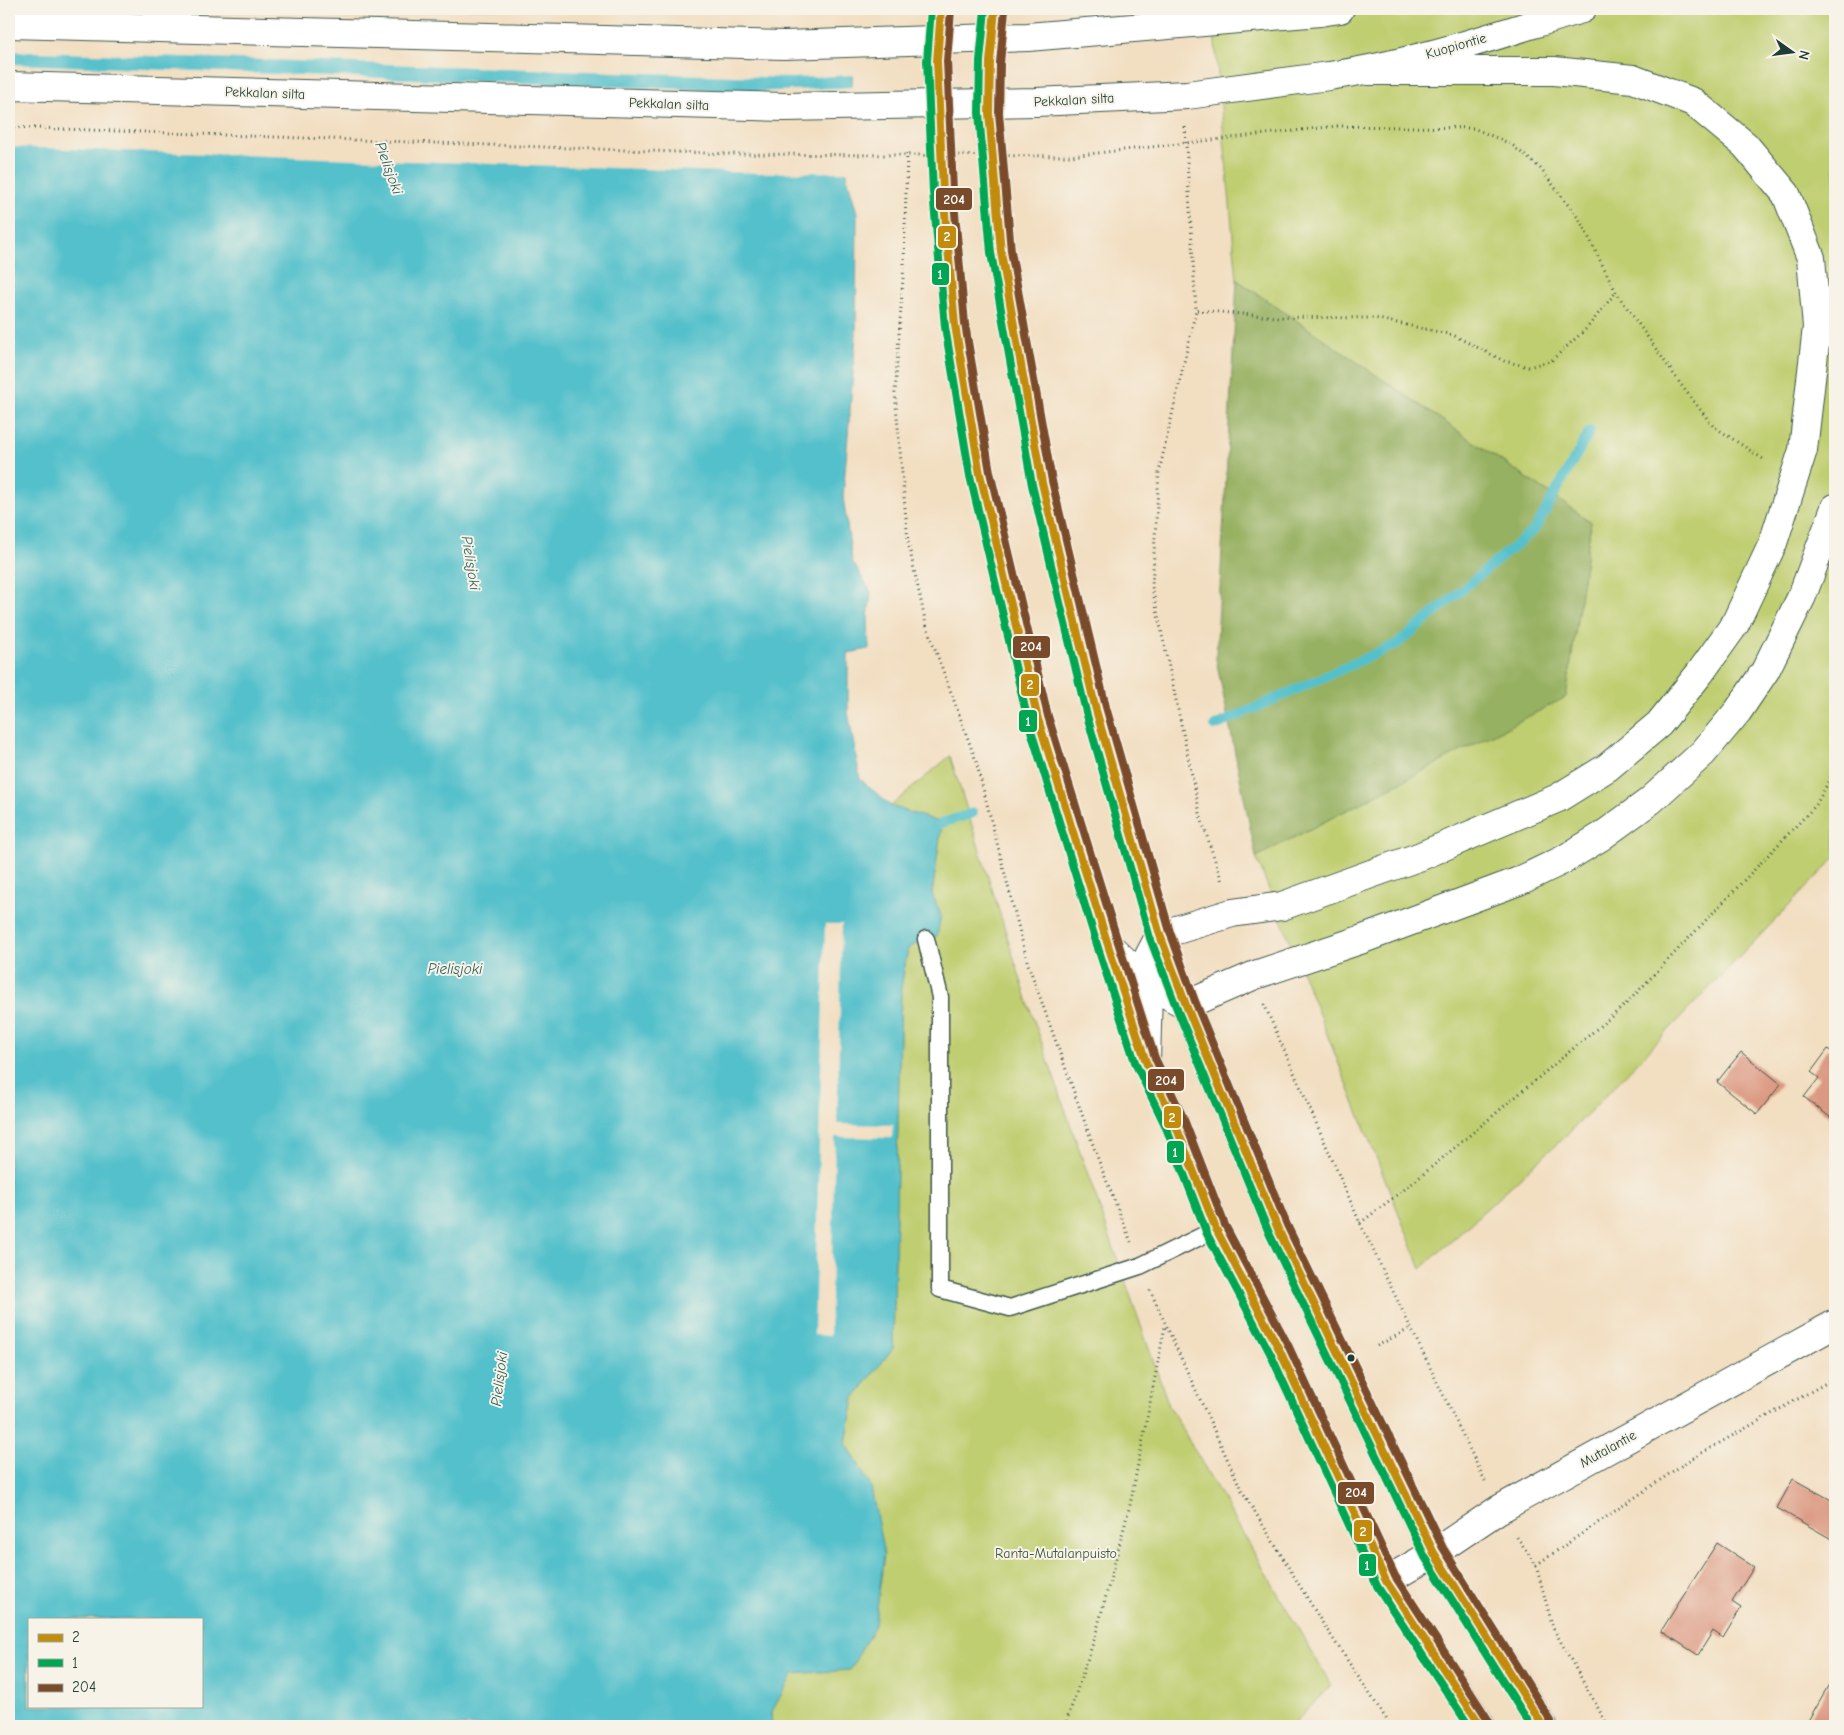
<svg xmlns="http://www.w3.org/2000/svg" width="1844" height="1735" font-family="'Comic Neue',sans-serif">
  <rect width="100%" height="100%" fill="#f7f3e8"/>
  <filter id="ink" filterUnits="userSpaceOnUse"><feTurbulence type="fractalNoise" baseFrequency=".02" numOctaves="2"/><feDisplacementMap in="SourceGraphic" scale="10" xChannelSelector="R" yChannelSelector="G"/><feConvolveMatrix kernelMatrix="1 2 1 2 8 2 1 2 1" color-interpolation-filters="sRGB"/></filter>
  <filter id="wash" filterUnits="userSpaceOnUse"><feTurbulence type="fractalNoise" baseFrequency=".0096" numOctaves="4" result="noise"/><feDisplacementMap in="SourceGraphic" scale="20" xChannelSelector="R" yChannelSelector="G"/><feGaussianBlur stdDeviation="1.12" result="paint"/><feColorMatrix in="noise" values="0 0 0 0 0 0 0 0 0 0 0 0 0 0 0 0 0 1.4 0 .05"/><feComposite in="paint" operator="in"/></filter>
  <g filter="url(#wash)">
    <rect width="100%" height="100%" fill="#f2dec1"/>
    <!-- green -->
    <g fill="#bfce70" stroke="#6f8652">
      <polygon points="1212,9 1835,9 1835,858 1575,1127 1421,1269 1256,857 1566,697 1591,522 1237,280"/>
      <polygon points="950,756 1030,1009 1169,1406 1331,1685 1292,1726 772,1726 771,1713 793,1673 850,1670 871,1487 846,1443 854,1398 893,1348 901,988 908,948 926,939 941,915 932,894 942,823 891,806"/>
    </g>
    <!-- forest -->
    <polygon fill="#97b162" stroke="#5b774b" points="1237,280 1591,522 1566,697 1256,857 1216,659"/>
    <!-- water -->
    <path fill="#53c0cb" stroke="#397e80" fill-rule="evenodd" d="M9 9H856L847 177 857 213 856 334 843 497 852 561 871 592 868 618 869 649 848 653V712L860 779 891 806 942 823 932 894 941 915 937 936 926 939 908 948 901 988 893 1348 854 1398 846 1443 871 1487 884 1555 875 1625 850 1670 793 1674 771 1713 772 1726H9ZM29 1619H201V1706H29Z"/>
    <!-- pier -->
    <g fill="#f2dec1">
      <polygon points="9,9 859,9 854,75 793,78 9,51"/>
      <polygon points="9,64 757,92 854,87 850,172 757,173 9,147"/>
      <polygon points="825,924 842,924 837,1124 893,1125 892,1138 835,1137 830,1336 814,1335"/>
    </g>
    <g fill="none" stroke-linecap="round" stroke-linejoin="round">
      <!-- stream -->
      <g stroke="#53c0cb" stroke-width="10">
        <polyline points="1215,726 1397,644 1535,529 1590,431"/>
        <polyline points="942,823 973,813"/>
      </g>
    </g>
    <g id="blocks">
      <!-- building -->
      <g fill="#dc9982">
        <polygon points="1828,1049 1835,1055 1835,1121 1804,1097 1819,1078 1811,1072"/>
        <polygon points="1741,1052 1781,1084 1757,1114 1717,1082"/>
        <polygon points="1793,1479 1835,1502 1835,1541 1777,1508"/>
        <polygon points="1717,1543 1754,1567 1732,1602 1741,1608 1723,1638 1713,1631 1698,1655 1661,1631"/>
        <polygon points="1835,1674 1835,1726 1805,1726"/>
      </g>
    </g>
  </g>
  <g filter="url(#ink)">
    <use href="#blocks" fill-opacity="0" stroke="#3f5549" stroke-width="1"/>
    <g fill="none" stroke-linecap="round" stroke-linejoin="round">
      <defs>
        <polyline id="lane" points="926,939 940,997 940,1289 1010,1308 1140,1266 1216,1229"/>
        <polyline id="street" points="1386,1581 1434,1553 1498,1510 1835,1324"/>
        <g id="secondary">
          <polyline points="941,9 937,61 943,191 955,325 980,474 1038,719 1108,945 1146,1062 1174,1121 1216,1229 1279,1349 1386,1581 1481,1726"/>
          <polyline points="995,9 990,62 989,113 1001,252 1042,483 1096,710 1160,935 1186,1005 1278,1229 1434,1553 1543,1726"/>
        </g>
        <g id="highway">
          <polyline points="1320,12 1340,9"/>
          <path d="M1329 76C1415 64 1499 34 1582 9"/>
          <polyline points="1108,945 1149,984 1186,1005 1255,975 1363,939 1519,881 1563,860 1602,836 1650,801 1703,753 1738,711 1765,671 1802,596 1835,508"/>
          <polyline points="1146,1062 1149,956 1160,935 1232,913 1282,906 1421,856 1558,798 1608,767 1659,724 1700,673 1735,624 1773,543 1803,450 1817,327 1811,258 1786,194 1745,145 1693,102 1633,79 1554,71 1368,71"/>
        </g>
      </defs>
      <!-- lane casing -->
      <use href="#lane" stroke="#3f5549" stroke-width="19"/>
      <!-- street casing -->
      <use href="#street" stroke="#3f5549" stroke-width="30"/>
      <!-- secondary casing -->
      <use href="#secondary" stroke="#3f5549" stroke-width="30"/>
      <!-- highway casing -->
      <use href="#highway" stroke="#3f5549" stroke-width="30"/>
      <!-- path -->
      <g stroke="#3f5549" stroke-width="3" stroke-dasharray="1 4" stroke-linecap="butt">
        <polyline points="1337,126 1473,128 1511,144 1540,168 1581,222 1616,292 1682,386 1713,426 1766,461"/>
        <polyline points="1185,127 1196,310 1159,472 1152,587 1201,818 1222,882"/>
        <polyline points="907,153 904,264 895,393 908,542 926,624 976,761 1028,964 1101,1167 1131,1242"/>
        <polyline points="1197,310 1275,317 1374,318 1453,335 1504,361 1529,367 1552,360 1586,329 1616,292"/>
        <polyline points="1264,1004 1360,1223 1485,1481"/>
        <polyline points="1360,1223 1409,1186 1624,1006 1816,805 1835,770"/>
        <polyline points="1150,1290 1241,1489 1320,1619 1391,1726"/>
        <polyline points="1377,1346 1411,1328"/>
        <polyline points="1517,1537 1536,1565 1553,1628 1608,1726"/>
        <polyline points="1536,1565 1691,1459 1835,1378"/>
        <polyline points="1065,1726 1095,1637 1130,1505 1165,1326"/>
      </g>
      <!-- lane -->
      <use href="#lane" stroke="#fff" stroke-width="16"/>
      <!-- street -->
      <use href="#street" stroke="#fff" stroke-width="28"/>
      <!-- secondary -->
      <use href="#secondary" stroke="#fff" stroke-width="28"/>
      <!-- highway -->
      <use href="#highway" stroke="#fff" stroke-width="28"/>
      <defs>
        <g id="highway-bridge">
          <polyline points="9,24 784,45 1028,37 1320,12"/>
          <polyline points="9,86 785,107 1036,102 1187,95 1329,76"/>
        </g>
      </defs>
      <!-- highway-bridge casing -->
      <use href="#highway-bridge" stroke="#3f5549" stroke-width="30" stroke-linecap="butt"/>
      <!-- path-bridge -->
      <polyline stroke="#3f5549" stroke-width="3" stroke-dasharray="1 4" stroke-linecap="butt" points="9,127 731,154 1071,156 1337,126"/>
      <!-- highway-bridge -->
      <use href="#highway-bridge" stroke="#fff" stroke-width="28"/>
      <defs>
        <g id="bus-1">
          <polyline points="941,9 937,61 943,191 955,325 980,474 1038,719 1108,945 1146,1062 1174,1121 1216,1229 1279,1349 1386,1581 1481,1726"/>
          <polyline points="995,9 990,62 989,113 1001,252 1042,483 1096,710 1160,935 1186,1005 1278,1229 1434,1553 1543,1726"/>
        </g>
        <g id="bus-2">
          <polyline points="931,9 927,61 933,192 945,327 970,476 1028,721 1098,948 1136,1065 1165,1125 1207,1234 1270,1353 1377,1586 1469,1726"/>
          <polyline points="985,9 980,61 979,113 991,253 1032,485 1086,712 1150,938 1177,1009 1269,1233 1425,1557 1531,1726"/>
        </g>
        <g id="bus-3">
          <polyline points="951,10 947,61 953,190 965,324 990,472 1048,716 1118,942 1155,1058 1183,1117 1225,1225 1288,1345 1395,1576 1489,1721"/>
          <polyline points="1005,10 1000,63 999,113 1011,251 1052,481 1106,707 1170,932 1195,1001 1287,1225 1443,1548 1551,1721"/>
        </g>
      </defs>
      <!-- bus-1 casing -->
      <use href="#bus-1" stroke="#f7f3e8" stroke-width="11"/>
      <!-- bus-2 casing -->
      <use href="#bus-2" stroke="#f7f3e8" stroke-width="11"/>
      <!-- bus-3 casing -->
      <use href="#bus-3" stroke="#f7f3e8" stroke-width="11"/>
      <!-- bus-1 -->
      <use href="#bus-1" stroke="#c18c0d" stroke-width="8"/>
      <!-- bus-2 -->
      <use href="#bus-2" stroke="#00a651" stroke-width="8"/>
      <!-- bus-3 -->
      <use href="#bus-3" stroke="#7a4b2a" stroke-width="8"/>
    </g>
  </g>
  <!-- markers -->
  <circle fill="#1f3d34" stroke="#f7f3e8" stroke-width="2" cx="1351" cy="1358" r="4.5"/>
  <g text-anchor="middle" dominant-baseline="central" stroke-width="4" stroke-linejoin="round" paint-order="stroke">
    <!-- street labels -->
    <g font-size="14" fill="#1f3d34" stroke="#f7f3e8">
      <text transform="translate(1456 46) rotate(-16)">Kuopiontie</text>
      <text transform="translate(265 93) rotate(2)">Pekkalan silta</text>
      <text transform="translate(1074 100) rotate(-3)">Pekkalan silta</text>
      <text transform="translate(669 104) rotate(2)">Pekkalan silta</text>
      <text transform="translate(1608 1449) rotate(-29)">Mutalantie</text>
    </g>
    <!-- park labels -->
    <g font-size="14" fill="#3f5a40" stroke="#f7f3e8">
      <text x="1056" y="1553">Ranta-Mutalanpuisto</text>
    </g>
    <!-- water labels -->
    <g font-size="15" font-style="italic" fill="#2c5e5a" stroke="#f7f3e8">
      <text transform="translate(389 168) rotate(70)">Pielisjoki</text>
      <text transform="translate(471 563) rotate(81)">Pielisjoki</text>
      <text x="455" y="969">Pielisjoki</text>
      <text transform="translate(499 1379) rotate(-83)">Pielisjoki</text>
    </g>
  </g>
  <g stroke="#f7f3e8" stroke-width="2">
    <rect x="935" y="187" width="38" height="24" rx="5" fill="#7a4b2a"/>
    <rect x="937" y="225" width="20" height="24" rx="5" fill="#c18c0d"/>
    <rect x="931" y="262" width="19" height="24" rx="5" fill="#00a651"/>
    <rect x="1012" y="635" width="39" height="24" rx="5" fill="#7a4b2a"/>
    <rect x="1020" y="673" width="20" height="24" rx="5" fill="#c18c0d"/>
    <rect x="1018" y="709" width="20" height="24" rx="5" fill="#00a651"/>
    <rect x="1147" y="1068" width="38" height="24" rx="5" fill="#7a4b2a"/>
    <rect x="1163" y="1105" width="19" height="24" rx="5" fill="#c18c0d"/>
    <rect x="1166" y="1140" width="19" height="24" rx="5" fill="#00a651"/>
    <rect x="1337" y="1481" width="38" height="24" rx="5" fill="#7a4b2a"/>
    <rect x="1353" y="1519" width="20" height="24" rx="5" fill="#c18c0d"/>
    <rect x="1358" y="1553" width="19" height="24" rx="5" fill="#00a651"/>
  </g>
  <g font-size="14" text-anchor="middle" font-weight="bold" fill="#fff">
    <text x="954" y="204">204</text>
    <text x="947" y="241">2</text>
    <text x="940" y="279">1</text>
    <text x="1031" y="651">204</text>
    <text x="1030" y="689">2</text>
    <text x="1028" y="726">1</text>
    <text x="1166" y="1085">204</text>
    <text x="1172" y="1122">2</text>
    <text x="1175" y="1157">1</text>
    <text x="1356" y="1497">204</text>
    <text x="1363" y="1536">2</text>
    <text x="1367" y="1570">1</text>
  </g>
  <!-- margin -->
  <rect width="1844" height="1735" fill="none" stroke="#f7f3e8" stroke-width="30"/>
  <!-- legend -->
  <rect x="28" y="1618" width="175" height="90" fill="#f7f3e8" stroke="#a1aaa0"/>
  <rect x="38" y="1634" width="25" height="8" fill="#c18c0d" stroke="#a1aaa0"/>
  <text x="72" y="1642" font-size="15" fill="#1f3d34">2</text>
  <rect x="38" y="1659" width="25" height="8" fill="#00a651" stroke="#a1aaa0"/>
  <text x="72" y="1668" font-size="15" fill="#1f3d34">1</text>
  <rect x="38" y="1684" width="25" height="8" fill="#7a4b2a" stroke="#a1aaa0"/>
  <text x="72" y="1692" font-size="15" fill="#1f3d34">204</text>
  <!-- north arrow -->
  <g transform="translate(1792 52) rotate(104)" stroke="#f7f3e8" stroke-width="4" paint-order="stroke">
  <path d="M0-4L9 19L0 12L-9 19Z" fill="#1f3d34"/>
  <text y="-8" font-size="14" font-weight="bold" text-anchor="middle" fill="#1f3d34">N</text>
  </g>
</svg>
